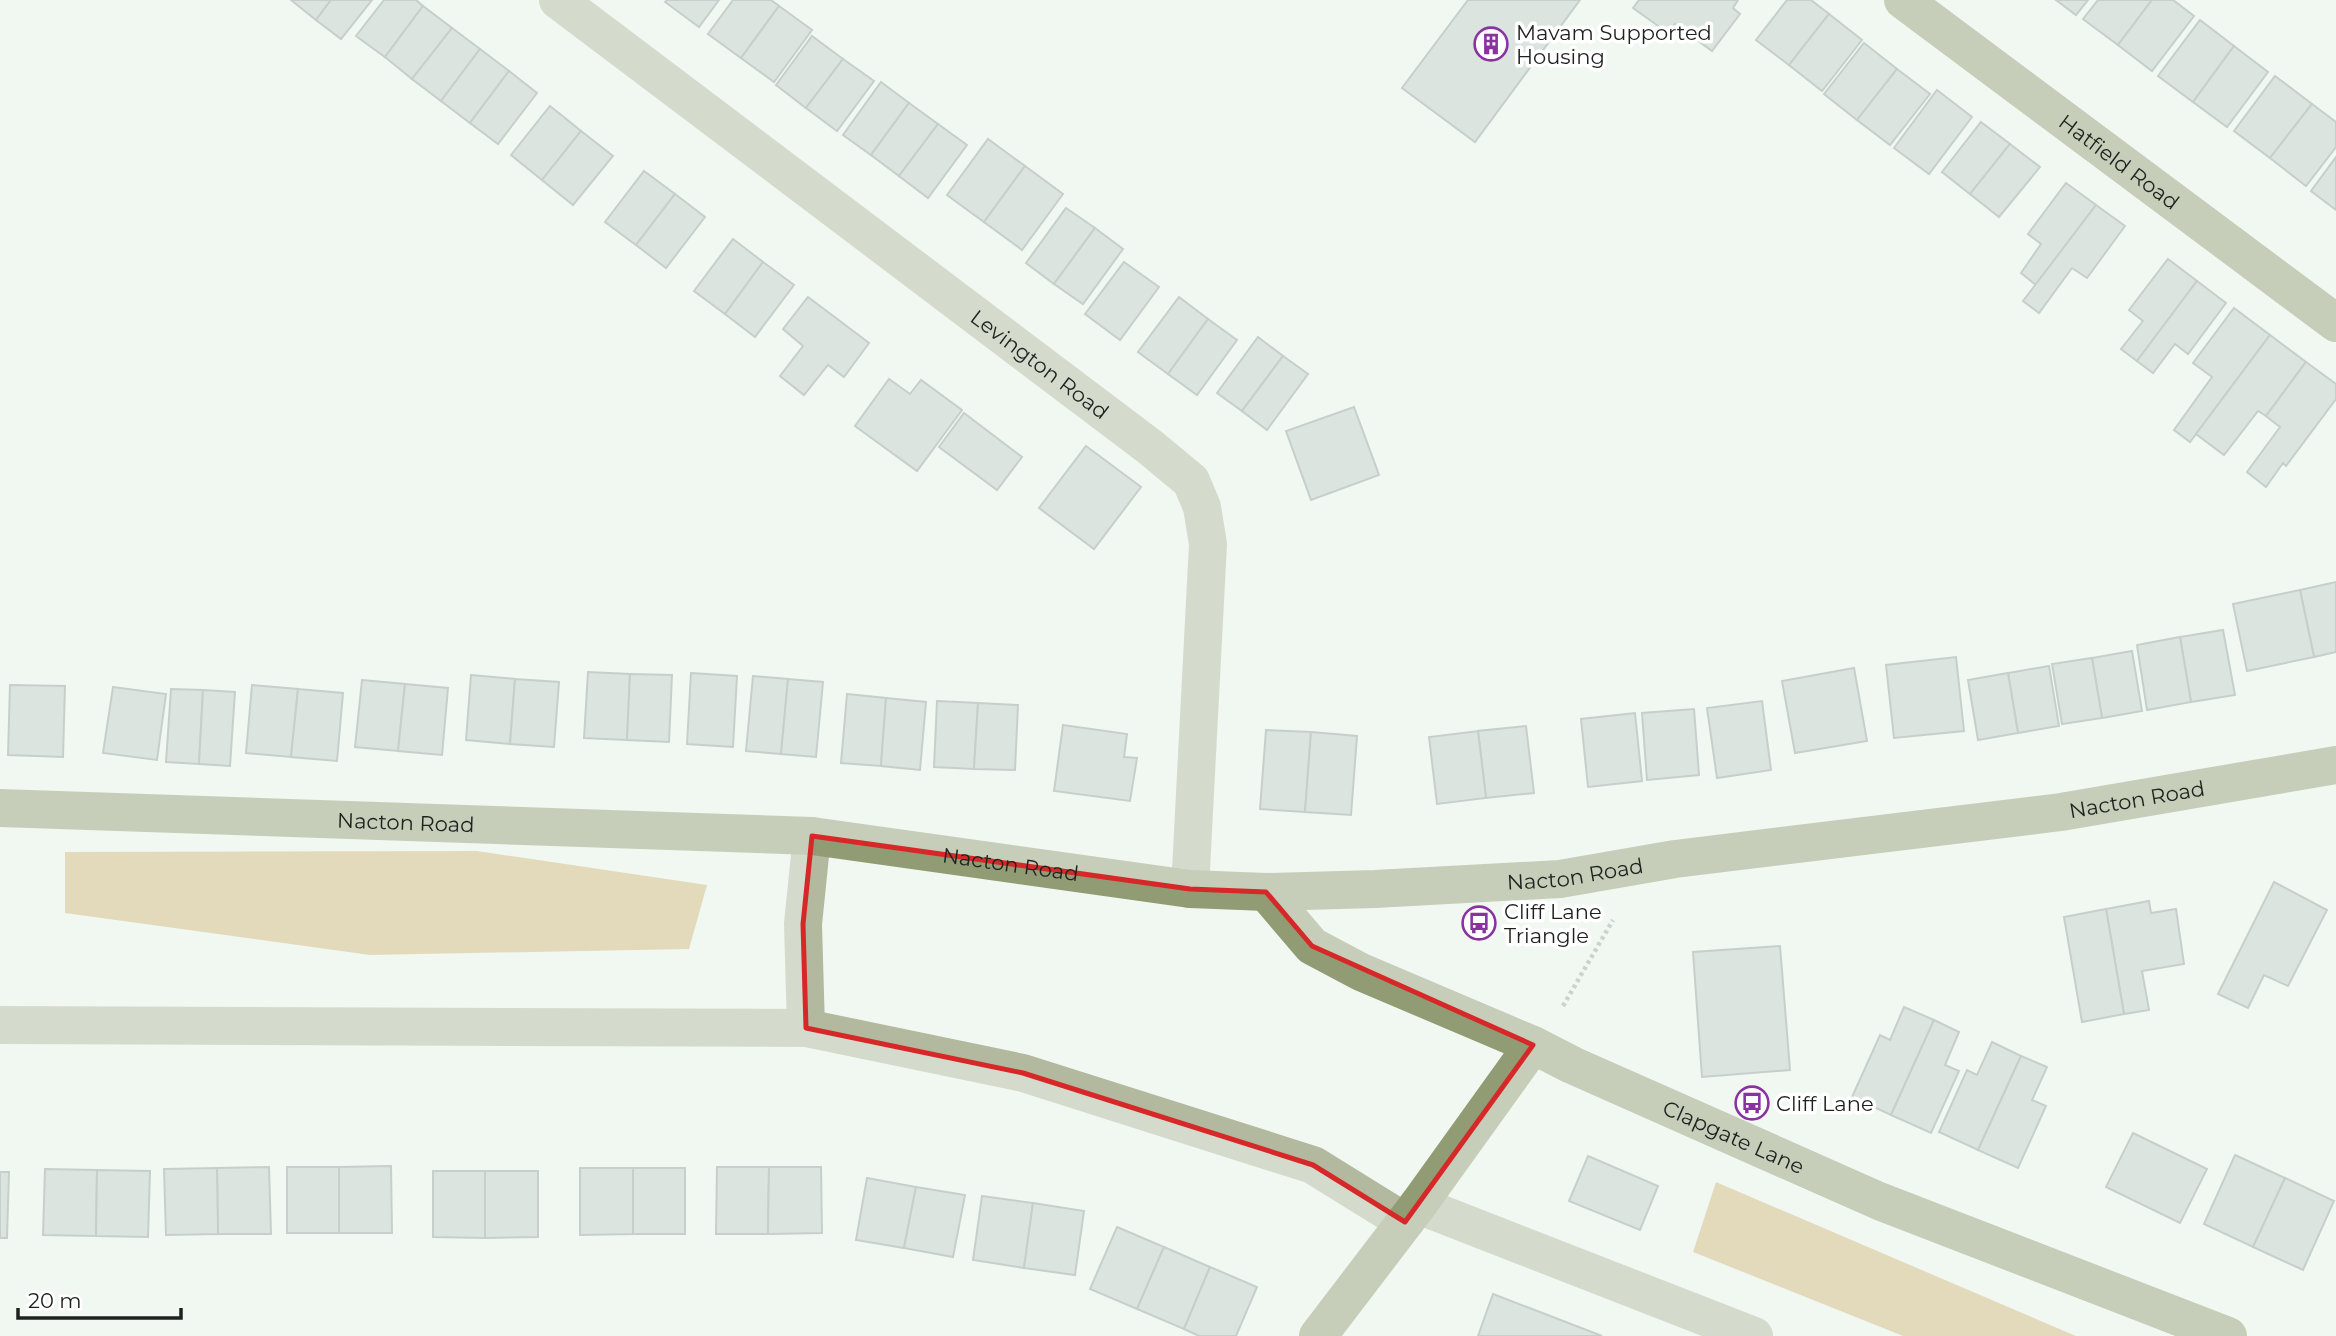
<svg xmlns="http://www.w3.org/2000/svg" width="2336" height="1336" font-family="Montserrat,sans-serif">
  <rect width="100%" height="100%" fill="#f1f8f2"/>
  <!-- forest -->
  <g fill="#d2b77b">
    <polygon points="477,851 707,885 689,949 370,955 65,913 65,852"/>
    <polygon points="1716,1182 2076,1336 1903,1336 1693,1252"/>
  </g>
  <!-- building -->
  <g fill="#c3cdcb" stroke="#959e9d" stroke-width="2">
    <polygon points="291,0 331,0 316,20"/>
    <polygon points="331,0 372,0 341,39 316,20"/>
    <polygon points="384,0 416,0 423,6 385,57 356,36"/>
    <polygon points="667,0 719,0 699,27 665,2"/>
    <polygon points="733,0 771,0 779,6 741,58 708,34"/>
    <polygon points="1468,0 1580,0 1475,142 1402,88"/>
    <polygon points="1639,0 1738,0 1733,8 1740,14 1712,51 1675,24 1668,33 1633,8"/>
    <polygon points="1787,0 1811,0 1829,14 1789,65 1756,40"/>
    <polygon points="2056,0 2088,0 2076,15"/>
    <polygon points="2098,0 2152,0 2118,45 2083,19"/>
    <polygon points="2152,0 2173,0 2194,16 2152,71 2118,45"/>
    <polygon points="423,6 452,28 412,79 385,57"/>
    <polygon points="779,6 812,30 774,82 741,58"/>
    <polygon points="1829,14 1862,40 1822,91 1789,65"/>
    <polygon points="2200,20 2234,46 2193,102 2158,76"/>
    <polygon points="452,28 480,49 441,101 412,79"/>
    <polygon points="812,36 843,59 806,108 776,85"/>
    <polygon points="1864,43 1897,69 1857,120 1824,94"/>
    <polygon points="2234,46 2268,72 2227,127 2193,102"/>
    <polygon points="480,49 509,71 470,123 441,101"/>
    <polygon points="843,59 874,81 837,131 806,108"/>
    <polygon points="1897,69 1930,94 1890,145 1857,120"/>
    <polygon points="509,71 537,93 498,144 470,123"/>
    <polygon points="2275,76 2312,104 2270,158 2234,131"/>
    <polygon points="881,82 909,103 871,155 843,135"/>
    <polygon points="1937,90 1972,117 1929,174 1894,148"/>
    <polygon points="909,103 938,124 899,176 871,155"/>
    <polygon points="2312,104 2336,122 2336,147 2306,186 2270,158"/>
    <polygon points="550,106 581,131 542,180 511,155"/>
    <polygon points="1981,122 2010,144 1970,194 1942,172"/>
    <polygon points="938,124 967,145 928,198 899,176"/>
    <polygon points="581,131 613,156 573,205 542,180"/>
    <polygon points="988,139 1025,166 984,222 947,195"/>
    <polygon points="2010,144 2040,167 1999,217 1970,194"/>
    <polygon points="2336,157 2336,210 2311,191"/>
    <polygon points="1025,166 1063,194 1022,250 984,222"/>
    <polygon points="644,171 675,194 636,245 605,222"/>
    <polygon points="2066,183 2096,205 2036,285 2021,273 2041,244 2028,234"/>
    <polygon points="675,194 705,217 666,268 636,245"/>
    <polygon points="2096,205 2125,226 2087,278 2072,268 2039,313 2023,301"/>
    <polygon points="1066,208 1095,228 1054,284 1026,263"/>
    <polygon points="1095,228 1123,249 1083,304 1054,284"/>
    <polygon points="733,239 763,262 725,314 694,291"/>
    <polygon points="2168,259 2197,281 2137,361 2121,349 2143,321 2129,310"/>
    <polygon points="763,262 794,285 755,337 725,314"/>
    <polygon points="1124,262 1159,287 1120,340 1085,314"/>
    <polygon points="2197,281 2226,303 2188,354 2175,344 2153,373 2137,361"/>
    <polygon points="808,297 869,343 844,377 828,365 804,395 780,376 803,346 783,329"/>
    <polygon points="1179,297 1208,319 1168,374 1138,352"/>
    <polygon points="2234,308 2270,335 2190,442 2174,430 2212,377 2193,363"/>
    <polygon points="1208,319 1237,340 1197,395 1168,374"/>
    <polygon points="2270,335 2306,362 2266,416 2258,411 2224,455 2196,434"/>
    <polygon points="1258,337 1283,356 1242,411 1217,393"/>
    <polygon points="1283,356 1308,374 1267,430 1242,411"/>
    <polygon points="2306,362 2336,384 2336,399 2286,466 2283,463 2266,487 2247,472 2280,427 2266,416"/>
    <polygon points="889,379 910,394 921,380 962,410 917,471 855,426"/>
    <polygon points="1354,407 1379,475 1311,500 1286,431"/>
    <polygon points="964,413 1022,457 997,490 939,447"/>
    <polygon points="1086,446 1141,487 1094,549 1039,508"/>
    <polygon points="2336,582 2336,652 2314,657 2300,590"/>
    <polygon points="2300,590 2314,657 2247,671 2233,604"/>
    <polygon points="2223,630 2235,695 2191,702 2180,637"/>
    <polygon points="2180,637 2191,702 2147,710 2137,645"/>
    <polygon points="2132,651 2142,711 2102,718 2092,658"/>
    <polygon points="1956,657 1964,731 1894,738 1886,665"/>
    <polygon points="2092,658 2102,718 2062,724 2052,664"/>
    <polygon points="2049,666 2059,726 2018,733 2008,673"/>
    <polygon points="1854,668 1867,741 1795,753 1782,681"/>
    <polygon points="588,672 630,674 627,740 584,738"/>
    <polygon points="691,673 737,676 733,747 687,744"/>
    <polygon points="2008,673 2018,733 1978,740 1968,680"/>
    <polygon points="630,674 672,675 669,742 627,740"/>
    <polygon points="471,675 515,679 510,744 466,740"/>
    <polygon points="753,676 788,679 781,754 746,751"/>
    <polygon points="515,679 559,682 554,747 510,744"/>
    <polygon points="788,679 823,682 816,757 781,754"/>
    <polygon points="362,680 405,684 398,751 355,747"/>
    <polygon points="405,684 448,688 442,755 398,751"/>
    <polygon points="10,685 65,686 63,757 8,755"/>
    <polygon points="252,685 298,689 291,757 246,753"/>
    <polygon points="113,687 166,694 157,760 103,753"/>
    <polygon points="171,689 203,690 199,764 166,762"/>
    <polygon points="298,689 343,693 337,761 291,757"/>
    <polygon points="203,690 235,692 230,766 199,764"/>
    <polygon points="847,694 886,698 881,766 841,763"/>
    <polygon points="886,698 926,702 920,770 881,766"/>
    <polygon points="937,701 978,703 974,769 934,767"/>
    <polygon points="1762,701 1771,770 1717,778 1707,708"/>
    <polygon points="978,703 1018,705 1015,770 974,769"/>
    <polygon points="1694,709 1699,775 1647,780 1642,713"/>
    <polygon points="1635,713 1642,781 1588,787 1581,719"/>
    <polygon points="1063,725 1127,734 1124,757 1137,758 1130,801 1054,791"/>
    <polygon points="1526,726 1534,793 1486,798 1478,731"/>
    <polygon points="1266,730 1311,732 1305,812 1260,809"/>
    <polygon points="1478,731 1486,798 1437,804 1429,737"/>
    <polygon points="1311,732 1357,736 1351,815 1305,812"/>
    <polygon points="2274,882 2327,910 2288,986 2264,975 2248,1008 2218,994"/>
    <polygon points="2149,901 2151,913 2176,909 2184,964 2142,971 2149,1010 2124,1014 2106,909"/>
    <polygon points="2106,909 2124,1014 2082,1022 2064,917"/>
    <polygon points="1780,946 1790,1070 1702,1077 1693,952"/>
    <polygon points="1904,1007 1934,1020 1891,1115 1852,1097 1880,1035 1890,1040"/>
    <polygon points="1934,1020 1959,1032 1945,1065 1959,1071 1931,1133 1891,1115"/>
    <polygon points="1992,1042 2021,1056 1978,1150 1939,1132 1967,1070 1977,1075"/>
    <polygon points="2021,1056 2047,1067 2032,1100 2046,1106 2018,1168 1978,1150"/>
    <polygon points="2133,1133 2207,1169 2180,1223 2106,1187"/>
    <polygon points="2235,1155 2285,1178 2253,1247 2204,1224"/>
    <polygon points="1588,1156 1658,1186 1640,1230 1569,1201"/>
    <polygon points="391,1166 392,1233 339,1233 339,1167"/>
    <polygon points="269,1167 271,1234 218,1234 217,1168"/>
    <rect x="287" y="1167" width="52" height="66"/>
    <polygon points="717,1167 769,1167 768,1234 716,1234"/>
    <polygon points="769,1167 821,1167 822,1233 768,1234"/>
    <polygon points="217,1168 218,1234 166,1235 164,1169"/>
    <polygon points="580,1168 633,1168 633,1234 580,1235"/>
    <rect x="633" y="1168" width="52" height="66"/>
    <polygon points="45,1169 97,1170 96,1236 43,1235"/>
    <polygon points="97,1170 150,1171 148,1237 96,1236"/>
    <polygon points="433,1171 485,1171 485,1238 433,1237"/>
    <polygon points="485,1171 538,1171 538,1237 485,1238"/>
    <polygon points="0,1172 9,1172 7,1238 0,1238"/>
    <polygon points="867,1178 916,1187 904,1248 856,1240"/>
    <polygon points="2285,1178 2334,1201 2303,1270 2253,1247"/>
    <polygon points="916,1187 965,1195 953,1257 904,1248"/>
    <polygon points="982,1196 1033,1203 1024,1268 973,1260"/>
    <polygon points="1033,1203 1084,1211 1075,1275 1024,1268"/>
    <polygon points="1117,1227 1164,1247 1137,1309 1090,1289"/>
    <polygon points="1164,1247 1210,1267 1184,1329 1137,1309"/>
    <polygon points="1210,1267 1257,1287 1236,1336 1199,1336 1184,1329"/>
    <polygon points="1493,1294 1602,1336 1478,1336"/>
  </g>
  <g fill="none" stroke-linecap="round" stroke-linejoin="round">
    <!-- path -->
    <polyline stroke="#9fa49f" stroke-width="4.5" stroke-dasharray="3.5 3.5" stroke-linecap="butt" points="1563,1006 1613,920"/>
    <!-- street -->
    <g stroke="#b2b99f" stroke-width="38">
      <path id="s1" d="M558 0 1150 447 1191 481 1202 507 1208 544 1190 889"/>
      <polyline points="0,1025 806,1028 1023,1073 1313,1165 1405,1222"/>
      <polyline points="806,1028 803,924 812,836"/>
      <polyline points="1418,1205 1754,1336"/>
    </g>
    <!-- secondary -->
    <g stroke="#929c74" stroke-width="38">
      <path id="s2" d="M1903 0 2336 323"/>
      <path id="s3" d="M0 808 812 836 1190 889 1266 892 1375 889 1560 879 1675 859 2061 812 2336 765"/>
      <path id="s4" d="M1266 892 1312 946 1361 972 1533 1045 1572 1065 1879 1201 2228 1336"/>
      <polyline points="1318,1336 1418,1205 1533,1045"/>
    </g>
  </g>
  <!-- marked area -->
  <path d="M0 0H2336V1336H0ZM812 836 1190 889 1266 892 1312 946 1533 1045 1405 1222 1313 1165 1023 1073 806 1028 803 924Z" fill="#f1f8f2" fill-opacity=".55" fill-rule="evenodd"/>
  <path fill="none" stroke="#d62828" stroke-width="5" stroke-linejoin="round" d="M812 836 1190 889 1266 892 1312 946 1533 1045 1405 1222 1313 1165 1023 1073 806 1028 803 924Z"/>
  <!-- icons -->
  <defs>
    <symbol id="building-ring" viewBox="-11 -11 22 22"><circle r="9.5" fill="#fff" stroke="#8933a1" stroke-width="1.5"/><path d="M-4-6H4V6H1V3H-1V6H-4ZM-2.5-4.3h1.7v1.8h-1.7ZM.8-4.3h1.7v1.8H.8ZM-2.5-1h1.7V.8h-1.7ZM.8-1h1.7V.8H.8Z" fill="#8933a1"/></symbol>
    <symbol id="bus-ring" viewBox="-11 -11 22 22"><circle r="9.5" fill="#fff" stroke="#8933a1" stroke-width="1.5"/><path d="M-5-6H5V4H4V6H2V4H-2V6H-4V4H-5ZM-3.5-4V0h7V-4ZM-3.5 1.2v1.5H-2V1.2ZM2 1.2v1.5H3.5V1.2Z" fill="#8933a1"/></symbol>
  </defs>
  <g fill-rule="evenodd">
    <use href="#building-ring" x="1472" y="25" width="38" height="38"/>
    <use href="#bus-ring" x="1460" y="904" width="38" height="38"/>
    <use href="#bus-ring" x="1733" y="1084" width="38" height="38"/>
  </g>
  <g text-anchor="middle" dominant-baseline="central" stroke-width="7" stroke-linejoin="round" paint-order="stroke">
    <!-- poi labels -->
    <g font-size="21" fill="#1f211f" stroke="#fff" text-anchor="start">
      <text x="1516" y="32">Mavam Supported<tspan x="1516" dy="24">Housing</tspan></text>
      <text x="1504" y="911">Cliff Lane<tspan x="1504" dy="24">Triangle</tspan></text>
      <text x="1776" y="1103">Cliff Lane</text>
    </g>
    <!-- street labels -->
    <g font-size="21" fill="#1f211f" stroke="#fff">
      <text stroke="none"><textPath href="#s2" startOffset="270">Hatfield Road</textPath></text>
      <text stroke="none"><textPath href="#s1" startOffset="604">Levington Road</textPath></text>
      <text stroke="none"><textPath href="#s3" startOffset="2147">Nacton Road</textPath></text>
      <text stroke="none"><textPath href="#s3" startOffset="406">Nacton Road</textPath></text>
      <text stroke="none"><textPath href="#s3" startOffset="1013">Nacton Road</textPath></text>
      <text stroke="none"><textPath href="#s3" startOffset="1580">Nacton Road</textPath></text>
      <text stroke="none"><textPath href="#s4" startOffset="534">Clapgate Lane</textPath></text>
    </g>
  </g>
  <!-- scale -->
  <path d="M18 1308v10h163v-10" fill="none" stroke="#1f211f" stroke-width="3.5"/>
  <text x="28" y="1308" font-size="21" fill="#1f211f" stroke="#ffffff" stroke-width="5" paint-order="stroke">20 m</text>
</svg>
